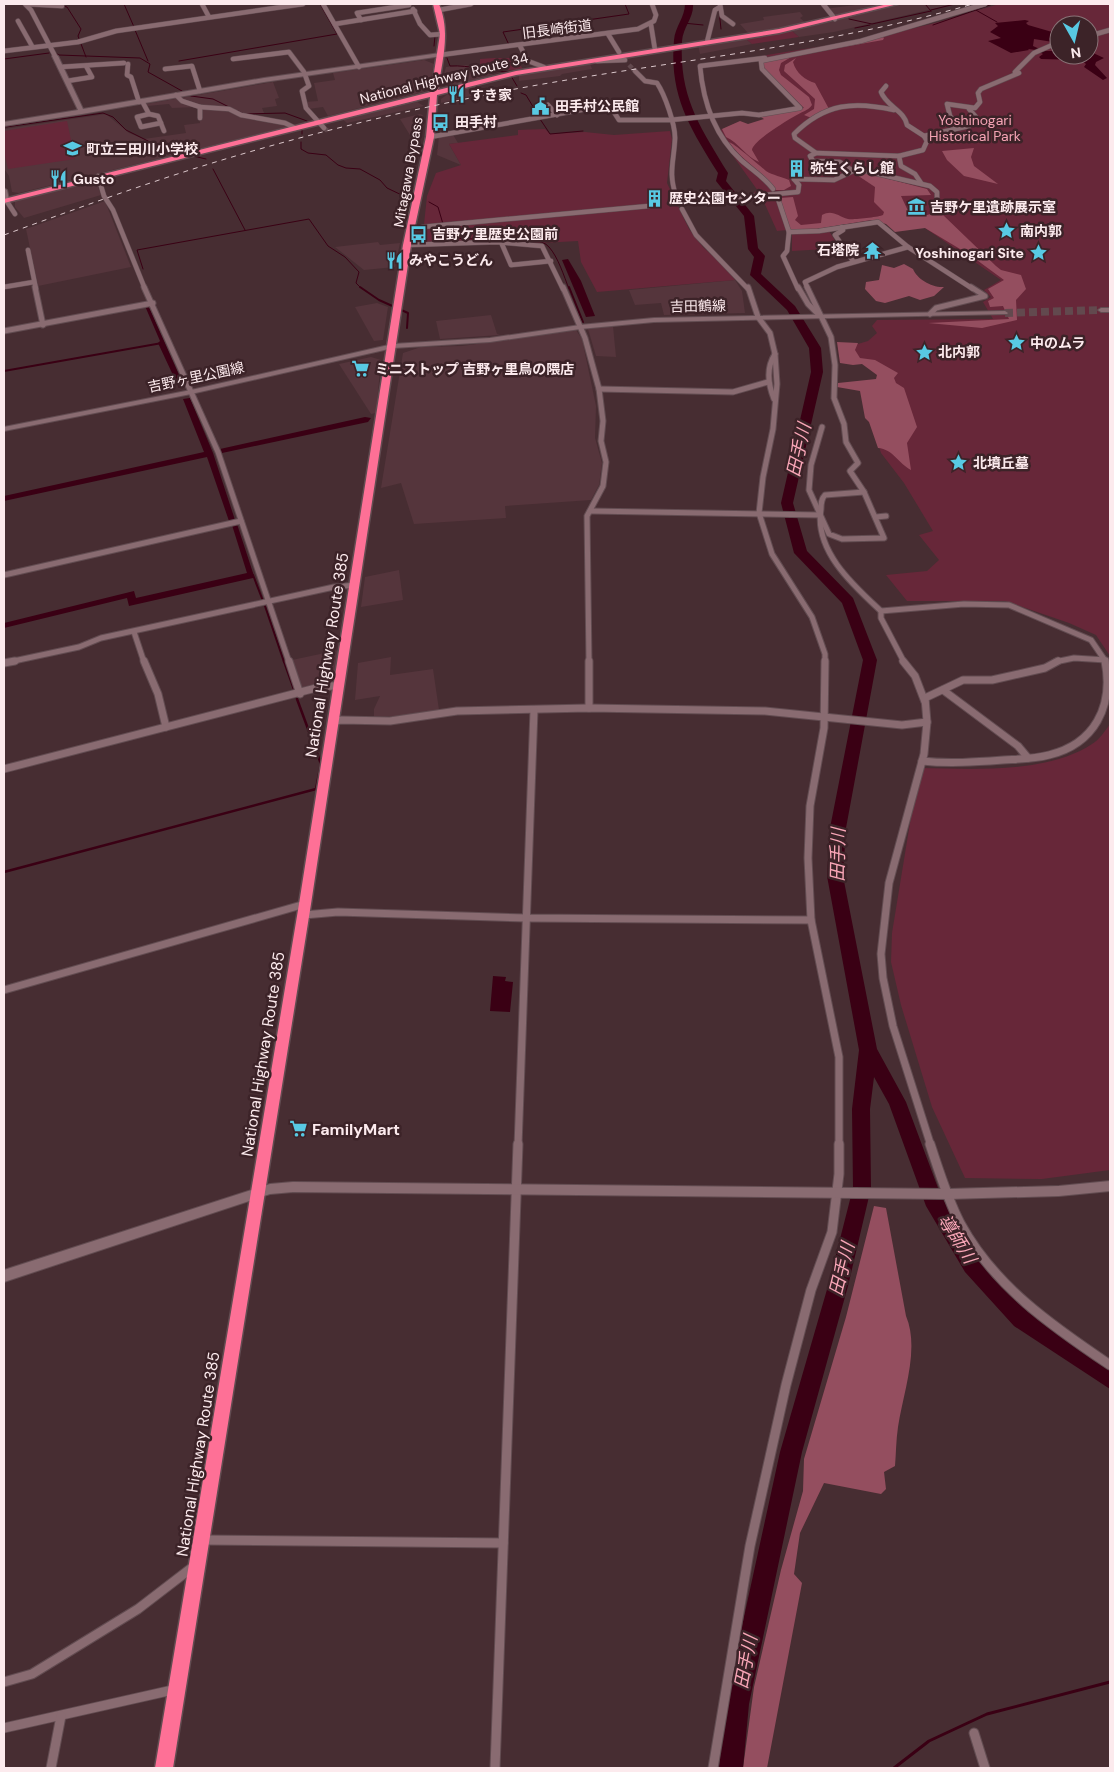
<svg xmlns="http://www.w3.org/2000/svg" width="1114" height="1772" font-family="'DM Sans','Noto Sans JP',sans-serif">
  <rect width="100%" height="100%" fill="#472d32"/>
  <!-- built -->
  <g fill="#55353c">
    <polygon points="863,4 887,4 831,18 824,9"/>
    <polygon points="904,4 954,4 834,32 799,37 792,31"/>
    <polygon points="800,12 803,16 800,18 807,24 748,33 740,24 764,20 763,17"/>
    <polygon points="746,39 752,44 700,54 698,45"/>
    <polygon points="424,60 434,64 429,88 423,92 328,116 323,107 308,109 305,102 318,101 314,83 335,80 333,73"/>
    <polygon points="581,63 590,64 592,69 562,74 560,76 519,81 519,74"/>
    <polygon points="466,65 494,75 452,85 442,82 446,67"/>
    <polygon points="273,82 279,98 275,99 277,106 262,108 264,113 246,114 270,118 294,125 19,193 12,192 9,176 5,170 4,129 106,114 129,133 144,139 186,133 184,125 200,123 197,107 172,108 169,104 147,106 146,104"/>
    <polygon points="479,86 483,93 441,103 441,99 448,94"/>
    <polygon points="417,102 424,106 347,123 342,119"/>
    <polygon points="420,114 423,115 420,126 420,138 413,140 400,119"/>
    <polygon points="452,133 458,143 449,144 461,165 437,155 439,136"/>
    <polygon points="96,181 101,195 24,218 15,207 15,201"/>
    <polygon points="105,201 131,267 38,286 26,229"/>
    <polygon points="378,242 380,245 400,243 395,267 364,270 335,247"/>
    <polygon points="735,280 742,291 745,313 664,315 661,303 635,305 629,290"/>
    <polygon points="377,303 388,307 383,340 374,341 355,307"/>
    <polygon points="491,315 497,334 500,335 440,339 436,321"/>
    <polygon points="613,326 616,357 596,356 588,329"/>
    <polygon points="576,330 582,339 596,406 595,438 602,463 599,485 591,500 505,506 506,518 414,524 401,483 381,488 403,353 421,347 462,346"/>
    <polygon points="371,357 381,360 376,413 371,414 339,364"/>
    <polygon points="399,570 403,600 361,607 365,577"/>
    <polygon points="339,650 334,683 300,689 292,660"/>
    <polygon points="391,657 390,675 433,669 439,710 397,716 374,717 374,709 380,696 355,700 358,663"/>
  </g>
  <!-- green -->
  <g fill="#672739" fill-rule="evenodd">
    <path d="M999 4H1110V656L1096 635 1069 623 1005 601H907L886 575 927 571 939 560 919 535 933 531 904 483 881 453 862 390 879 383 880 375 875 368 855 360 851 346 868 341 877 333 872 326 877 320 993 319 983 302 991 297 984 290 1001 280 925 228 887 220 777 231 763 200 758 199 754 192 758 191 716 132 736 123 745 126 770 120 767 114 804 108 763 68 758 60 761 56 873 38 939 22ZM1059 25H1089V55H1059Z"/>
    <polygon points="792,31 799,37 752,44 746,39"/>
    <path d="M494 58H515L523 69C509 71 493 70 480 65V59Z"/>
    <polygon points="67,121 75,159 8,169 4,152 4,131"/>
    <polygon points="545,129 550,134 585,132 614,135 670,131 672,139 667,183 689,229 703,247 726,268 735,280 597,292 581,262 578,241 542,243 509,240 422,243 427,196 436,173 461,165 449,144 518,135 518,130"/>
    <polygon points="829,231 836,242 827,249 792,251 792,234"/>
    <path d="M1110 724V1170L1042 1179 965 1178 932 1107 901 1005 891 962 892 933 919 768C971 769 1047 774 1092 744 1099 740 1105 731 1110 724Z"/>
  </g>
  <!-- forest -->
  <g fill="#944e5f">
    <path d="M882 36 884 38 883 40 793 56 781 63 779 70 781 75 809 97 812 105C808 111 801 112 795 116 786 121 753 141 752 150L759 162C745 156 739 143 726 137L722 129 740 121 748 124 764 119 759 116 804 108 763 68 764 61Z"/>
    <path d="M796 58 793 62C796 73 805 80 815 83L829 109 814 119 804 115 814 109 815 99 784 71 785 65Z"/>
    <path d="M729 142C734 143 760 166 766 171 772 175 783 177 789 180L791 186 784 190H776C763 171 742 161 729 142Z"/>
    <polygon points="974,148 971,157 974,166 998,184 964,176 947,160 942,151"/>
    <path d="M862 172 927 189 931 195 901 196 910 215H927L937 212 942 214 996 266 1001 270 1021 275 1026 289 1016 300 1017 320 982 328 928 323 1009 319 1003 306 990 307 988 301 994 298 988 289 1004 280 970 255 925 228 895 232 886 224 871 220 817 229 792 231 790 229 780 198 793 197 798 216 795 220 801 225 821 223 822 215C832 209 838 216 848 219 853 220 879 217 883 215L884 212 874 202 875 187 854 173Z"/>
    <path d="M904 264 913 269C917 279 932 288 944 287L934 296 920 300 909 296 885 303 876 301 865 289 866 282 879 280 882 265 894 268Z"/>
    <path d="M837 342 858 343 855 350 860 358 875 360 898 373 894 378 896 383 904 388 917 427 907 443 911 470C899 464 893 449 878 448L869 422 865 418 860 391 837 387 838 383 876 379 877 375 862 364 853 365 840 363Z"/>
    <path d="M874 1206 886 1208 906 1316C920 1349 903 1393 898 1427 896 1440 896 1454 895 1466L884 1472 886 1489 881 1494 824 1483 800 1533 794 1574 802 1583 767 1768H743L754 1687 781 1570 803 1491 804 1459 846 1317Z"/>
  </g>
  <!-- water -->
  <g fill="#3a0014">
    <polygon points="1025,20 1029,21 1026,23 1028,25 1059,34 1059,43 1034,39 1033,46 1044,51 1059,51 1059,55 1089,55 1089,43 1094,47 1091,52 1104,58 1096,62 1095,65 1107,78 1103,80 1084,67 1086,64 1081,60 1041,59 1039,57 1043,54 1036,50 1028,49 1029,50 1011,53 988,41 1001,38 990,32 998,26 995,23"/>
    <polygon points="568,259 581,281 595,316 586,317 562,260"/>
    <polygon points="148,305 184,386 179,388 158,343 160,341 145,306"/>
    <polygon points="190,398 213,453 235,520 229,521 207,457 4,501 4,496 204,452 183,399"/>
    <polygon points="365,417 371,418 368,422 222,453 220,449"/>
    <polygon points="237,524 254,576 253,578 129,606 127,598 4,628 4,623 134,591 136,598 247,573 232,525"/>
    <polygon points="493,976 506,977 505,981 513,982 510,1012 490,1011"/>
  </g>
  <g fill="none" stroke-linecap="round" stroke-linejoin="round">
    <!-- stream-far3 -->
    <g stroke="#3a0014" stroke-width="1">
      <polyline points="124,4 134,27"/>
      <polyline points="925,4 931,11"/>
      <polyline points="63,6 67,7 81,29 78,36 86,57"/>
      <polyline points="974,9 997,22"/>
      <polyline points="719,10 721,29"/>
      <polyline points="931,10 955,4"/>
      <polyline points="849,19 872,24 931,11"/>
      <polyline points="683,23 703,25"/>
      <polyline points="933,25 993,4"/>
      <polyline points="855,28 870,25"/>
      <polyline points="135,30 148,61"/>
      <polyline points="509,45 503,32 629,14 625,4"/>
      <polyline points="434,46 435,36"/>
      <polyline points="55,53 59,55 140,58 150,64 148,72 182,91"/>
      <path d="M447 58 450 66C470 65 488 71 508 72"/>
      <polyline points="4,59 49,53"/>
      <polyline points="179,61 337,34 320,4"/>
      <polyline points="511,76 517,86"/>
      <polyline points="521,93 526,95 538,115"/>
      <polyline points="191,96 213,99 233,109"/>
      <polyline points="238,111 244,114 285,113 307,121"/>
      <polyline points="540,119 550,134 583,131"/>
      <polyline points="6,127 103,113 113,117 126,130 174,154"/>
      <polyline points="302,134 302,129 312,127"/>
      <polyline points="301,142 301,149 308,153 326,155 338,165 346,168 360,169 380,180 387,188 408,198"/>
      <polyline points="193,156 206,159"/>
      <polyline points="213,169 245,230"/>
      <polyline points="429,202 438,207 443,224"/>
      <path d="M444 228 447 236C471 244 536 231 549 247 558 257 564 276 569 289"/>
      <polyline points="143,269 137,250 309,219 328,246 345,257 359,272 356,283 362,289"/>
    </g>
    <!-- stream-far2 -->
    <g stroke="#3a0014" stroke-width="2">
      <polyline points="360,287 379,300 408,313 407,328"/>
      <polyline points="569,287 583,322"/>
      <polyline points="4,371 162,343"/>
      <polyline points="253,575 263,601"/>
      <polyline points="265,606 284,662"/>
    </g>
    <!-- stream-far1 -->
    <g stroke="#3a0014" stroke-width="2.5">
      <polyline points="284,661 295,692"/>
      <polyline points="4,872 316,789 321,764 297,699"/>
    </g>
    <!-- stream -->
    <polyline stroke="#3a0014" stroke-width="3" points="894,1768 929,1741 987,1714 1110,1682"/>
    <!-- river -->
    <path fill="#3a0014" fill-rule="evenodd" d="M685 4H693C694 18 683 27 682 41 679 97 700 127 728 173L726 181 754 216 758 248 765 256 761 274 795 306 821 348 823 372 793 503 807 551 853 598 877 660 846 828 843 876 877 1049 906 1102 941 1196 979 1258 1028 1312 1110 1367V1389L1014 1326 965 1272 926 1206 889 1104 874 1077 870 1109 871 1188 848 1286 802 1452 749 1704 743 1768H719L725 1704 780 1452 828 1286 853 1188 852 1109 859 1050 827 876 830 828 863 660 842 603 794 553 781 503 811 372 809 348 787 310 750 275 754 257 748 249 744 216 716 181 718 173C690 128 669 96 674 40 675 27 685 17 685 4Z"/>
    <!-- street-tunnel -->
    <g stroke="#62494e" stroke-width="4.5" stroke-dasharray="4.5 2" stroke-linecap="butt">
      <polyline points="629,65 635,71"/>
      <polyline points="324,128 329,132"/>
      <polyline points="676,196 682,209"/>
    </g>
    <!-- secondary-tunnel -->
    <polyline stroke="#62494e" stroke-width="8" stroke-dasharray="8 4" stroke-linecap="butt" points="1005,313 1101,310"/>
    <defs>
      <g id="street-far3">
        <polyline points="25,4 31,10 55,56"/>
        <polyline points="26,4 62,6"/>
        <polyline points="202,4 209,17"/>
        <polyline points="323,4 359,67"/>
        <polyline points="720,4 722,16 733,24"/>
        <polyline points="823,4 835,19"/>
        <polyline points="413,9 420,24 430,35 443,34"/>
        <polyline points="439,10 471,4"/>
        <polyline points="361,20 357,13 409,5"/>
        <polyline points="18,21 32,46"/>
        <polyline points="335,24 415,11"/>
        <polyline points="651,25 655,50"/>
        <polyline points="608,34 619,52"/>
        <polyline points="1089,36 1110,30"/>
        <polyline points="707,42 715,10 720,7"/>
        <polyline points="520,46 528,61 544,67"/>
        <polyline points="4,51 78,42 116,31 303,4"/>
        <polyline points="440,55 638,29 654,21 656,15 652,4"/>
        <path d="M765 58 700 66C703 101 715 136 741 160 752 170 764 177 773 189"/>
        <polyline points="233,59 289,52 304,72 309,86 302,91 306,108 324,128"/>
        <polyline points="597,61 625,60"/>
        <polyline points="128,64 127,75 131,77 139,102"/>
        <polyline points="60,67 124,63"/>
        <polyline points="165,69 192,66 200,91"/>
        <path d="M635 71 645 81 657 83C665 95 675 124 675 138 674 162 668 172 676 196"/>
        <polyline points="1015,72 1034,53 1059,42"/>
        <polyline points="67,81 92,77 86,66"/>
        <path d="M886 86 881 92C886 106 905 111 907 125L924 136 969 126 976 117 969 109"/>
        <polyline points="176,95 182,101 200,107 200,118"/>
        <polyline points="142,101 149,114 158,116 164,131"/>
        <polyline points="548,105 557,115"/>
        <polyline points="200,107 229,109 241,115 285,123 295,128"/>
        <polyline points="149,114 137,117 141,127 161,123"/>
        <polyline points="955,128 957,125 950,116 947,104 975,108 980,102 978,93 981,89 1019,73"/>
        <polyline points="430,137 592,108 612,109 619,120 670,120 742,113 759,115 800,108 762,69 761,61 861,41 985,4"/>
        <polyline points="816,153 899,156 901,166 915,174 921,183"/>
        <polyline points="899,156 923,150 927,141 924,136"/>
        <path d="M853 171 840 162 813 161 810 156 816 153 795 138 794 134C825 103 854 101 894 110"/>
        <polyline points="98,176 104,196 113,210 145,289"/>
        <polyline points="794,179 834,180 853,171 861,170 930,186 937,192 937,200"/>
        <polyline points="778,199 789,232 819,231 878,222 908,247 973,289"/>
        <polyline points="6,200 15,214"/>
        <polyline points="690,202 798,192 799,185 794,179"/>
        <polyline points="682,209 696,235 748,289"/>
        <polyline points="422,227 649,206"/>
        <polyline points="842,227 843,230 835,235 853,261"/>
        <polyline points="789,232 787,251 783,256 798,289"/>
        <polyline points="501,242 511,265 551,261"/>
        <polyline points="407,245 497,242 542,246 563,289"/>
        <polyline points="28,250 36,289"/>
        <polyline points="4,287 34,282"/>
        <polyline points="808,289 805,282 837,267 908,247"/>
      </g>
      <g id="street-far2">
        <polyline points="35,287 43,325"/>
        <polyline points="144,287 218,452 289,662"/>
        <polyline points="563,287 585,338 599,389 603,421 601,441 606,462 603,486 587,516 589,662"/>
        <polyline points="748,287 758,317 770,333 775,354 777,384 773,429 763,477 759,513 772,554 812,617 825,654 825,662"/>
        <polyline points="798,287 808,304 818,314"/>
        <polyline points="807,287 831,337 835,365 834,398 844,424 846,442 858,463 850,471 864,492 884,538 842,539 829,534 809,490 811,465 822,427"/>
        <polyline points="930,314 936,308 985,296 971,287"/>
        <polyline points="4,331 153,303"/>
        <polyline points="599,389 733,392 768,382"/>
        <path d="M774 399C768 384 766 368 775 354"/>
        <path d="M864 492 825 495C821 499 821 504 821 509 814 551 854 586 881 611V618L904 662"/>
        <polyline points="590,511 820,515"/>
        <polyline points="876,517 886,516"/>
        <polyline points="4,575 241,521"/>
        <polyline points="881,611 964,604 1009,605 1091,640 1106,662"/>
        <polyline points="134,632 144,662"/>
        <polyline points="9,662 79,647 101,638 334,587 356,585"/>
        <polyline points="1055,662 1074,658 1106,660"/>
      </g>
      <g id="street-far1">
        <polyline points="144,661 158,694 166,727"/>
        <polyline points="289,661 300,694"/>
        <polyline points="589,661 589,708"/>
        <polyline points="825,661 824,728 810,806 808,858 811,920 839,1057 839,1146"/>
        <polyline points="903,661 915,676 925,702"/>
        <polyline points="4,663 15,661"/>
        <polyline points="943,690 1018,746 1028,758"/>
        <polyline points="334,722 341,720 390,721 457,711 589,708 765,711 902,725 927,722 925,698 963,680 992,680 1045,668 1058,661"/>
        <polyline points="927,722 924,754 889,883 881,954 883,978 893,1026 931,1146"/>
        <path d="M922 761C949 764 976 762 1003 760 1018 759 1034 759 1049 755 1094 744 1114 707 1105 661"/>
        <polyline points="4,769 316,688 340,685"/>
        <polyline points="304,915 338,912 526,918 811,920"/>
        <polyline points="4,990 305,904"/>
        <polyline points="518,1146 534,710"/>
      </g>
      <g id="street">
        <path d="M930 1144C939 1171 947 1198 960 1223 994 1286 1052 1326 1110 1365"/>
        <polyline points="203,1540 503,1543"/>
        <polyline points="4,1682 32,1674 138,1609 194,1566"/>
        <polyline points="4,1728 177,1689"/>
        <polyline points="974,1733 985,1768"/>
        <polyline points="51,1768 61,1716"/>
        <polyline points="495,1768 518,1144"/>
        <polyline points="713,1768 750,1546 786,1385 811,1290 832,1232 839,1174 839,1144"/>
      </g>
      <g id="secondary">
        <polygon points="440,53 443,55 442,56 264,82 82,114 4,126 4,122 78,110 52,56 55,54 58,56 83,109 264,78"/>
        <polygon points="4,188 7,190 9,200 6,202 4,201"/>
        <polygon points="1110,308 1110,312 1101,312 1098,310 1101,308"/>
        <polygon points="1005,311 1008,313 1007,314 654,322 580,329 490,342 393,348 191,394 4,431 4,427 191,390 393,344 490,338 580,325 654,318"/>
        <polygon points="1110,1181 1110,1191 1059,1196 948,1199 293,1192 270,1194 4,1282 4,1270 270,1184 293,1182 948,1189 1059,1186"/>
      </g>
      <path id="highway" d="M433 4H439C451 32 442 61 438 90L516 71 779 29 888 4H898L779 33 516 75 437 95 434 137 411 245 311 904 173 1768H155L299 904 403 245 426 137 430 97 4 203V199L431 92 440 34Z"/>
    </defs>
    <!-- street-far3 casing -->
    <use href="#street-far3" stroke="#624c51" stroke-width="5.5"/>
    <!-- street-far2 casing -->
    <use href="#street-far2" stroke="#624c51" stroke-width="7"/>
    <!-- street-far1 casing -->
    <use href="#street-far1" stroke="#624c51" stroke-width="9"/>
    <!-- street casing -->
    <use href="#street" stroke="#624c51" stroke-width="11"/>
    <!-- secondary casing -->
    <use href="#secondary" stroke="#624c51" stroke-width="2"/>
    <!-- highway casing -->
    <use href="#highway" stroke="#624c51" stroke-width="3"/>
    <!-- street-far3 -->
    <use href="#street-far3" stroke="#896b71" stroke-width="4.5"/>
    <!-- street-far2 -->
    <use href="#street-far2" stroke="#896b71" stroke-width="5"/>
    <!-- street-far1 -->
    <use href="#street-far1" stroke="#896b71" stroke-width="7"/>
    <!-- street -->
    <use href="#street" stroke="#896b71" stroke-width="9"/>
    <!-- secondary -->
    <use href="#secondary" fill="#896b71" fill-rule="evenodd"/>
    <!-- highway -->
    <use href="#highway" fill="#fe7096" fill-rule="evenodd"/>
    <!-- rail -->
    <path stroke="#dbc7cb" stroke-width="1" stroke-dasharray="5 5" stroke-linecap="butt" d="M4 235C67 212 130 189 193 169 297 136 403 111 510 90 665 61 820 48 973 4"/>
  </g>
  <!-- icons -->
  <defs>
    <symbol id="restaurant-bare" viewBox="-9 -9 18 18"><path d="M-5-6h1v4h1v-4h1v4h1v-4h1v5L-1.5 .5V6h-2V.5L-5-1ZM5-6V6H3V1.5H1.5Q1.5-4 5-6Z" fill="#58c9e3" stroke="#3c2328" stroke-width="2.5" paint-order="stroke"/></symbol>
    <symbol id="civic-bare" viewBox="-9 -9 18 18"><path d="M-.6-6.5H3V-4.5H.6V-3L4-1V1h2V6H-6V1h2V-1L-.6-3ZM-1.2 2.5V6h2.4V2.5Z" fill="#58c9e3" stroke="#3c2328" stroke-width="2.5" paint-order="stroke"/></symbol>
    <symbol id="bus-bare" viewBox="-9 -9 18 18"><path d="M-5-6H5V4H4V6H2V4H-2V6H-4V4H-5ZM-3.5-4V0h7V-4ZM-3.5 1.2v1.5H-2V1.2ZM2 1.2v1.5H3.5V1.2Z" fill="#58c9e3" stroke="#3c2328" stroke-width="2.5" paint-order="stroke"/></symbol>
    <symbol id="school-bare" viewBox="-9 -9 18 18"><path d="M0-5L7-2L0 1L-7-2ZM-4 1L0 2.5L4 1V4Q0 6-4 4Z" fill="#58c9e3" stroke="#3c2328" stroke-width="2.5" paint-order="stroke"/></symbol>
    <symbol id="building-bare" viewBox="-9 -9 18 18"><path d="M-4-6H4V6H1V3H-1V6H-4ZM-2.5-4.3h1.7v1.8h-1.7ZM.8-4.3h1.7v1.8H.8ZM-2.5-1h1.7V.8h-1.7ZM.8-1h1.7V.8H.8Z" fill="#58c9e3" stroke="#3c2328" stroke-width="2.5" paint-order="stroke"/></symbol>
    <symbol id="museum-bare" viewBox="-9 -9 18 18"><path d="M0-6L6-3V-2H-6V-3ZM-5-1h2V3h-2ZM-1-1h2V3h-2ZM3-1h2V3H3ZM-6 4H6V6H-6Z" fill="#58c9e3" stroke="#3c2328" stroke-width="2.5" paint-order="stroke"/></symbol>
    <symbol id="sight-bare" viewBox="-9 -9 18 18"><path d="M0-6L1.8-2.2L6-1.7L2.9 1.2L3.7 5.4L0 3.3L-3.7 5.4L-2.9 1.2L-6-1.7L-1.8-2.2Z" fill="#58c9e3" stroke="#3c2328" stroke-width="2.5" paint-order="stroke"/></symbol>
    <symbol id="temple-bare" viewBox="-9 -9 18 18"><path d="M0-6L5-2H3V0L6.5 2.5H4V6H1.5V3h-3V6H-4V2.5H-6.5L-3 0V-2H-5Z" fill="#58c9e3" stroke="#3c2328" stroke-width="2.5" paint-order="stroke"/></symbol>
    <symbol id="supermarket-bare" viewBox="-9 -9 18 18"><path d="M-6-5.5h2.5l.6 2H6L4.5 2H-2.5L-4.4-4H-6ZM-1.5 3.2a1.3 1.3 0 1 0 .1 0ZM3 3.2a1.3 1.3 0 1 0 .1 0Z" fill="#58c9e3" stroke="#3c2328" stroke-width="2.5" paint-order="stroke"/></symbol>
  </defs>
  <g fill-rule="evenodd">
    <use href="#restaurant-bare" x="444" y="82" width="25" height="25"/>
    <use href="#civic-bare" x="528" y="94" width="25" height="25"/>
    <use href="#bus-bare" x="428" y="110" width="25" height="25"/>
    <use href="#school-bare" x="60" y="136" width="25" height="25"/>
    <use href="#building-bare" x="784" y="156" width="25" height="25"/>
    <use href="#restaurant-bare" x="46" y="166" width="25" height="25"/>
    <use href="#building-bare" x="642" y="186" width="25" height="25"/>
    <use href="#museum-bare" x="904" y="194" width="25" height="25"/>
    <use href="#sight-bare" x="994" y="218" width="25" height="25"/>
    <use href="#bus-bare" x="406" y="222" width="25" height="25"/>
    <use href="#temple-bare" x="860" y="238" width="25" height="25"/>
    <use href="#sight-bare" x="1026" y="240" width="25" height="25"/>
    <use href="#restaurant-bare" x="382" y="248" width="25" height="25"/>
    <use href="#sight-bare" x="1004" y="330" width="25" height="25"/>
    <use href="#sight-bare" x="912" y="340" width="25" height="25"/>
    <use href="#supermarket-bare" x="348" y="356" width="25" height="25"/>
    <use href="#sight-bare" x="946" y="450" width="25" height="25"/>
    <use href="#supermarket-bare" x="286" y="1116" width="25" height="25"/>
  </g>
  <g text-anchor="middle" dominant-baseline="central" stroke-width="5" stroke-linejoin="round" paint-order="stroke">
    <!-- far-street labels -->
    <g font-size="14" fill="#fceaed" stroke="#3c2328">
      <text transform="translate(557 29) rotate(-7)">旧長崎街道</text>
      <text transform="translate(444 78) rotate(-14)">National Highway Route 34</text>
      <text transform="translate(408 172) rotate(-80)">Mitagawa Bypass</text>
      <text transform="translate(698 306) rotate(-1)">吉田鶴線</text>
      <text transform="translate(196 377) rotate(-12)">吉野ヶ里公園線</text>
    </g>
    <!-- far-poi labels -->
    <g font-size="14" font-weight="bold" fill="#fceaed" stroke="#3c2328" text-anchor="start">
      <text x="470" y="95">すき家</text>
      <text x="555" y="106">田手村公民館</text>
      <text x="455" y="122">田手村</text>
      <text x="86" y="149">町立三田川小学校</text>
      <text x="810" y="168">弥生くらし館</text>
      <text x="73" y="179">Gusto</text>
      <text x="669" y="198">歴史公園センター</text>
      <text x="930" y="207">吉野ケ里遺跡展示室</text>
      <text x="1020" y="231">南内郭</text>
      <text x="432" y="234">吉野ケ里歴史公園前</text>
      <text x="859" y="250" text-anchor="end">石塔院</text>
      <text x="1024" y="253" text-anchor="end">Yoshinogari Site</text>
      <text x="409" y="260">みやこうどん</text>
      <text x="1030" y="343">中のムラ</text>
      <text x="938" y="352">北内郭</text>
      <text x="375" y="369">ミニストップ 吉野ヶ里鳥の隈店</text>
      <text x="973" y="463">北墳丘墓</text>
    </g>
    <!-- far-park labels -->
    <g font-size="14" fill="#f5a3b4" stroke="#3c2328">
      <text x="975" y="120">Yoshinogari<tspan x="975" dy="16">Historical Park</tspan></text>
    </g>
    <!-- street labels -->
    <g font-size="16" fill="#fceaed" stroke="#3c2328">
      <text transform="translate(327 655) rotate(-81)">National Highway Route 385</text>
      <text transform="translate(263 1054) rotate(-81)">National Highway Route 385</text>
      <text transform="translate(198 1454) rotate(-81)">National Highway Route 385</text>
    </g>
    <!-- poi labels -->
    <g font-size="16" font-weight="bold" fill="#fceaed" stroke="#3c2328" text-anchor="start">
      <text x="312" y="1129">FamilyMart</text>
    </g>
    <!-- water labels -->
    <g font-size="18" font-style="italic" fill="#f9a6b7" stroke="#3c2328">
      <text transform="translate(799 450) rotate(-77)">田手川</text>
      <text transform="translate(838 855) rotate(-89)">田手川</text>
      <text transform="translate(957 1239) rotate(58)">導師川</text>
      <text transform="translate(842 1269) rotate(-76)">田手川</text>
      <text transform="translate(746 1662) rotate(-79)">田手川</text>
    </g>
  </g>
  <!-- border -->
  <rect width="1114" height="1772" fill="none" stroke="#fceaed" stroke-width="10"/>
  <!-- north arrow -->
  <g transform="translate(1074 40) rotate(172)"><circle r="24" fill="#3c2328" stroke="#897377"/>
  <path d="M0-4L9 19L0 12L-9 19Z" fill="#58c9e3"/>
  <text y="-8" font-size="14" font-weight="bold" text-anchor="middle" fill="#fceaed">N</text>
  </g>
</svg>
